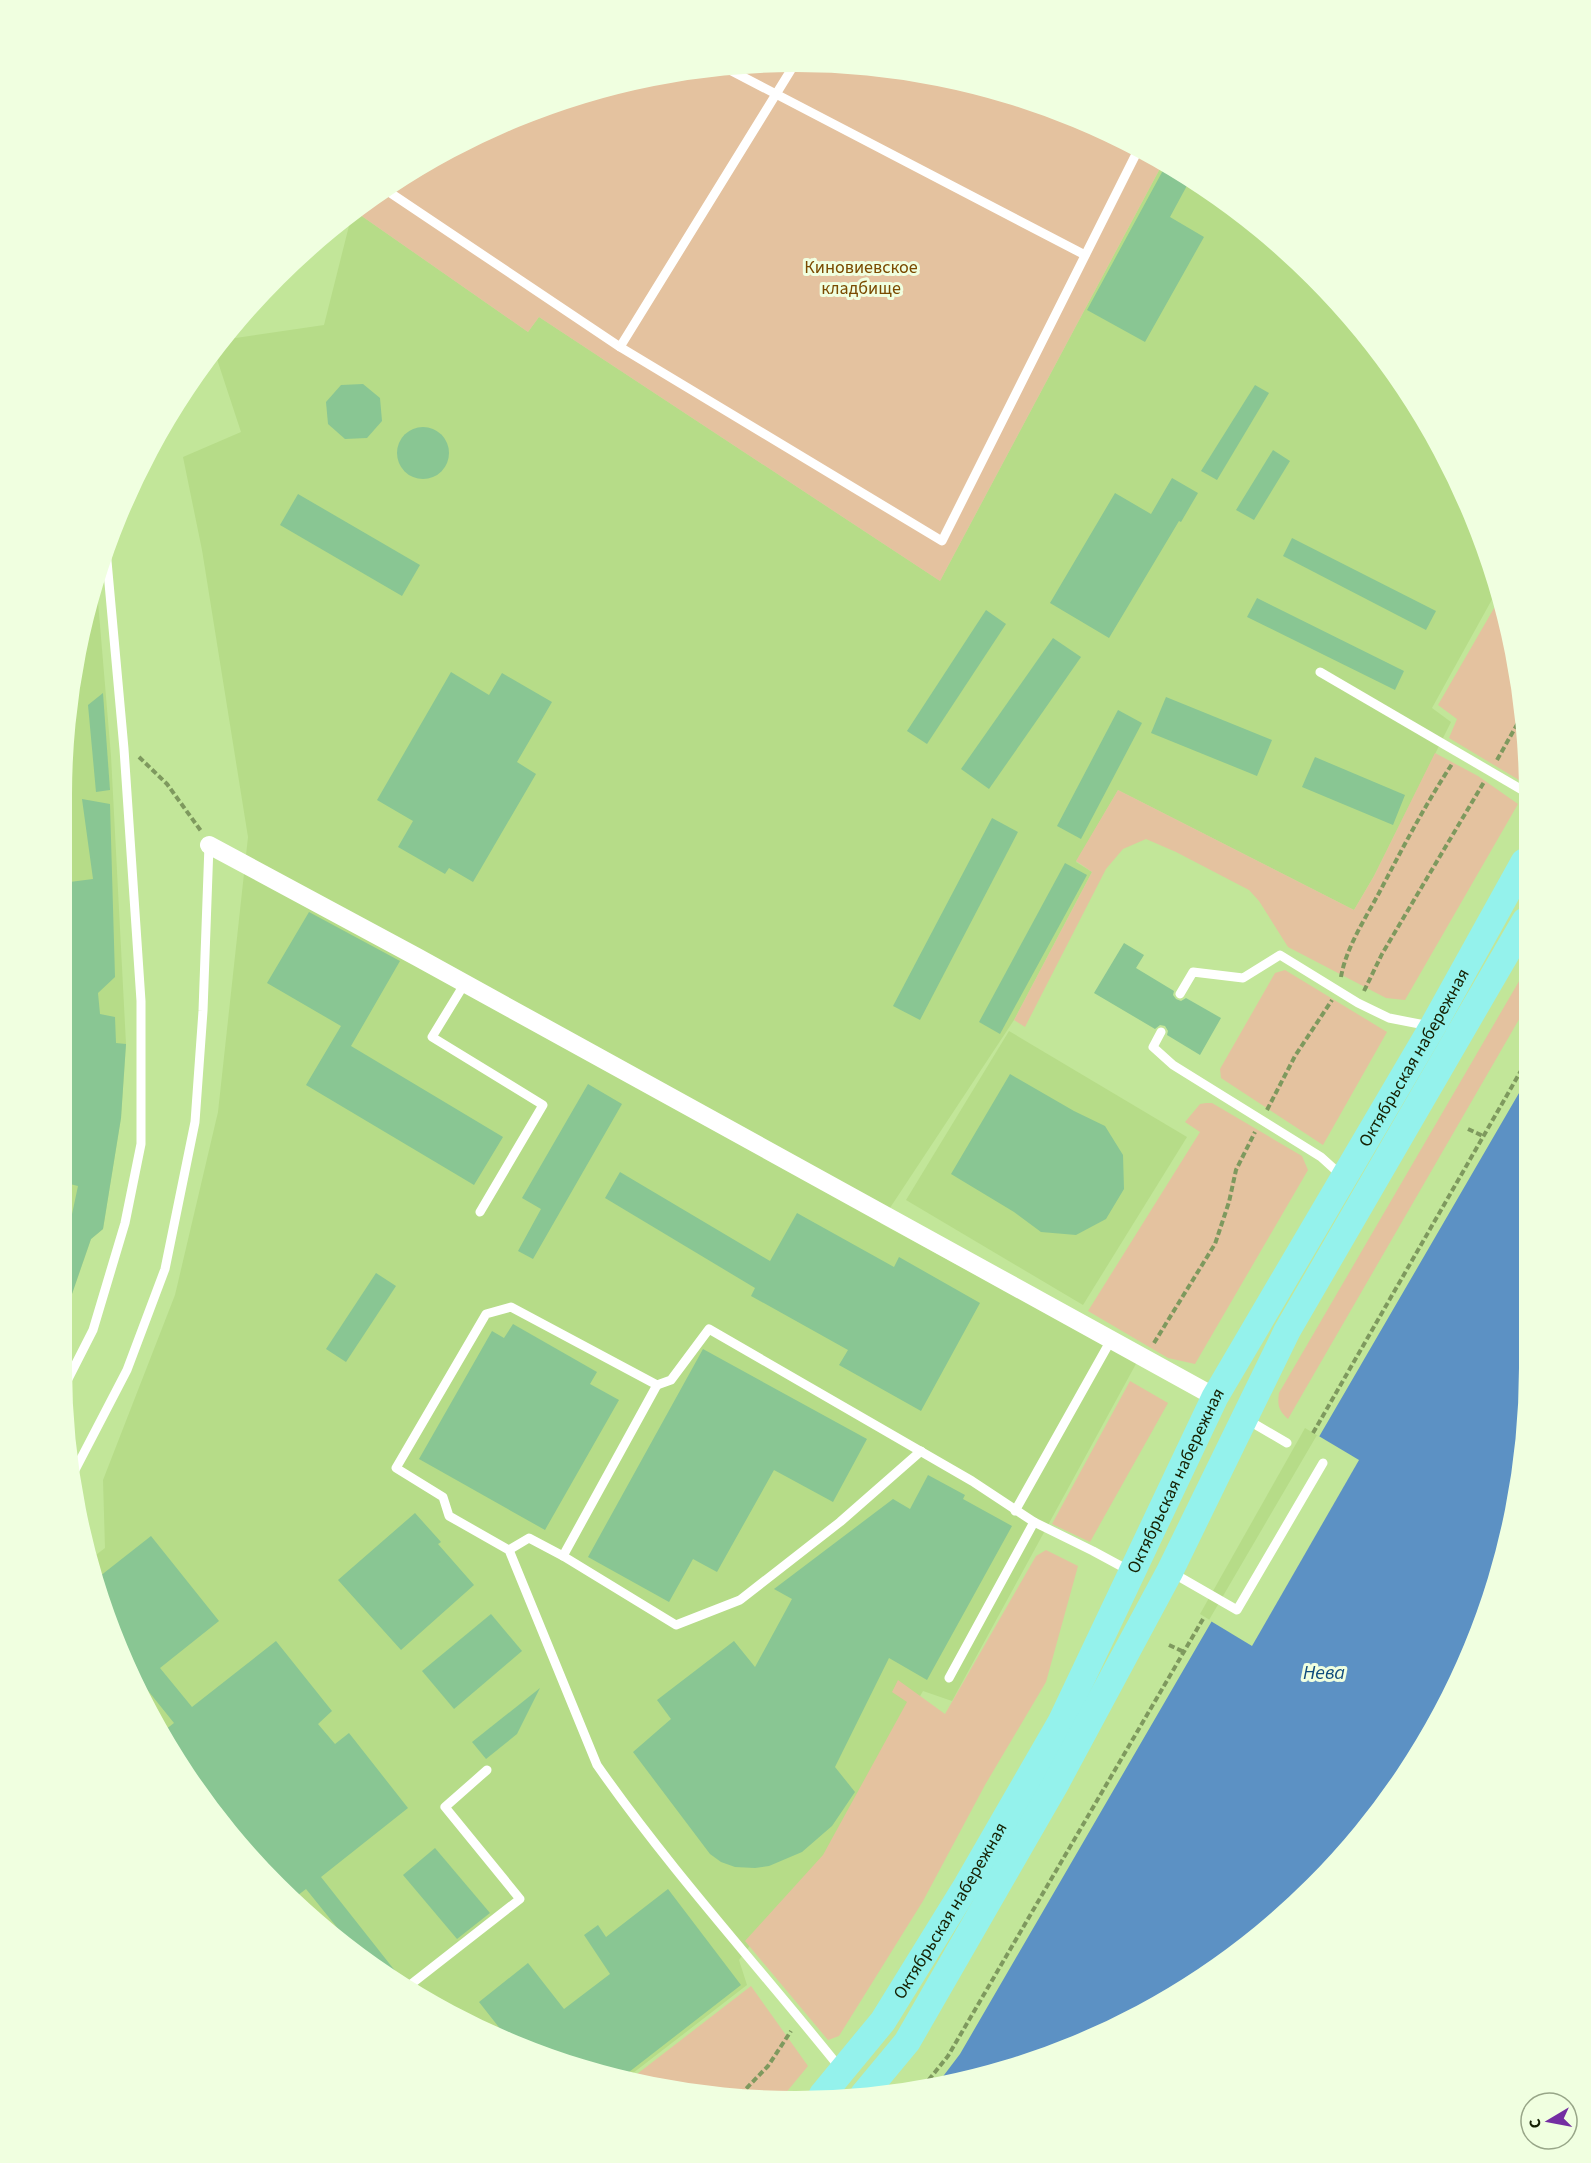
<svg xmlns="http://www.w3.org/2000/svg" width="1591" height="2163" font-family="'Source Sans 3',sans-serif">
  <rect width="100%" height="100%" fill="#c2e699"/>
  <!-- built -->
  <g fill="#b6dc88">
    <polygon points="1164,161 1279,243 1378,348 1473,514 1495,594 1432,708 1451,722 1374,876 1354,910 1118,790 1076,862 1092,872 1014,1020 880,1223 1137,1362 952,1701 923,1691 823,1865 790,1893 739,1960 747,1985 624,2080 605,2076 471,2026 311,1919 185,1775 137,1692 88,1561 105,1548 103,1480 175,1295 218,1112 248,837 202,550 183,457 241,432 214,350 222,340 324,325 353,210 528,332 539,317 940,581"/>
    <polygon points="96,578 111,756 126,1044 121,1118 103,1229 91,1239 62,1323 62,795 86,606"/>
    <polygon points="1009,1031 1187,1137 1083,1305 906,1200"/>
    <polygon points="1305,1428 1359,1460 1252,1646 1200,1614"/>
  </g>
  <!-- green -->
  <g fill="#e4c29f">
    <polygon points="747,63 891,68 1031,100 1164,161 940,581 539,317 528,332 353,210 471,137 605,87"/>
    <polygon points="1497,603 1523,699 1524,783 1449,738 1457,719 1438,705"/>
    <polygon points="1435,753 1478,776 1518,804 1405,1000 1386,998 1288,947 1259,901 1249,890 1176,852 1146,839 1123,849 1106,869 1025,1027 1014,1020 1092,872 1076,861 1118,790 1354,910 1374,876"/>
    <polygon points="1285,970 1387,1032 1323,1145 1221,1078 1220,1069 1275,973"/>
    <path d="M1525 971V1009L1288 1419C1279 1411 1277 1405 1279 1393Z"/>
    <polygon points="1206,1103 1212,1103 1302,1156 1308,1170 1195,1364 1168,1358 1088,1311 1200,1132 1185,1122 1200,1104"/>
    <polygon points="1130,1381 1168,1403 1090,1542 1052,1524"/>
    <polygon points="1046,1550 1078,1566 1046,1682 985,1785 923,1901 839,2036 828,2040 745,1941 823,1855 907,1702 892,1692 898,1680 945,1714 1036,1556"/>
    <polygon points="751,1986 808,2066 784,2095 699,2095 672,2090 663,2079 654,2086 628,2081"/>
  </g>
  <!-- water -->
  <polygon fill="#5c91c4" points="1526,1081 1528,1416 1491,1603 1431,1734 1348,1851 1243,1950 1077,2045 938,2083 960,2054"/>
  <!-- pier -->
  <polygon fill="#c2e699" points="1317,1435 1359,1460 1252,1646 1209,1620"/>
  <!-- building -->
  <g fill="#89c693">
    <polygon points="1167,163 1190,180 1170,217 1204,237 1145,342 1087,310"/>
    <polygon points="363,384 380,398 382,421 367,438 345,439 328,424 326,402 341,385"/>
    <polygon points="1255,385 1269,393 1217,480 1201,471"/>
    <circle cx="423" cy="453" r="26"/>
    <polygon points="1273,450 1290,461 1254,520 1236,510"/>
    <polygon points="1172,478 1198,493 1181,522 1179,521 1109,638 1050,603 1115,493 1151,514"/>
    <polygon points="298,494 420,565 402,596 280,525"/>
    <polygon points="1292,538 1436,611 1426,630 1283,556"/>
    <polygon points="1257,598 1404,671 1395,690 1247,617"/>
    <polygon points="986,610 1006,624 927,744 907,731"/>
    <polygon points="1053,638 1081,657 989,789 961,769"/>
    <polygon points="451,672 489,695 502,673 552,702 517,762 536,774 473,882 449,868 445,874 398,847 413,821 377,800"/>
    <polygon points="103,693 110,790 96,792 88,705"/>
    <polygon points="1166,697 1272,740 1257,776 1151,733"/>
    <polygon points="1118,710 1142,723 1081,839 1057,826"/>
    <polygon points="1315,757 1405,795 1393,825 1302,787"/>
    <polygon points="82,799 110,804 115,977 98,993 100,1014 115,1017 116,1043 126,1044 121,1118 103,1229 91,1239 64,1317 62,1316 62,1261 78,1186 62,1182 66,1135 62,1134 65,1087 62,1086 62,883 93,879"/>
    <polygon points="992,818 1018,832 920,1020 893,1006"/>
    <polygon points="1065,863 1087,875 1000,1034 979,1022"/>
    <polygon points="309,912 400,961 351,1046 503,1137 474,1185 306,1085 341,1026 267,983"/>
    <polygon points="1124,943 1144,955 1136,968 1174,991 1173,995 1176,999 1181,1001 1186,998 1221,1018 1200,1055 1167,1035 1168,1031 1165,1026 1160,1025 1155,1029 1094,993"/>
    <polygon points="1010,1074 1074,1111 1105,1126 1123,1155 1124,1189 1106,1219 1076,1235 1041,1232 1014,1212 951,1174"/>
    <polygon points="588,1084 622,1104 533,1259 518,1251 541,1209 522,1198"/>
    <polygon points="620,1172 770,1261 797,1213 894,1267 899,1257 980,1303 921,1411 839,1365 848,1350 751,1296 755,1288 605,1198"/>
    <polygon points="376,1273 396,1286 346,1362 326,1349"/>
    <polygon points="513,1324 597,1372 590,1384 619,1400 545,1530 419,1459 492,1331 504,1338"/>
    <polygon points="703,1349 867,1439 833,1502 774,1470 717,1572 693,1559 669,1602 588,1557"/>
    <polygon points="928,1475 965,1495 963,1499 1012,1526 927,1680 889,1658 835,1767 855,1792 832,1826 802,1852 769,1866 755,1868 735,1867 721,1862 710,1854 633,1752 671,1719 657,1700 734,1641 755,1667 792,1599 774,1589 893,1499 910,1509"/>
    <polygon points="415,1513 441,1542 438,1544 474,1585 401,1650 338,1580"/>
    <polygon points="151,1536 219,1621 160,1668 192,1707 276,1641 332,1711 318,1724 335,1744 349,1733 408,1808 321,1877 396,1972 394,1974 352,1946 306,1889 293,1899 185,1775 161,1733 174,1723 141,1682 135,1687 95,1580"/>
    <polygon points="491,1614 522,1651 454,1709 422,1671"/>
    <polygon points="540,1688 517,1734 486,1759 472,1742"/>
    <polygon points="435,1848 490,1913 457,1939 403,1875"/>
    <polygon points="668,1889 741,1985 620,2079 605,2076 509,2040 479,2002 528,1963 564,2009 610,1974 584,1935 598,1925 606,1937"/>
  </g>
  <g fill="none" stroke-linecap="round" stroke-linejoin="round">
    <!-- path -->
    <g stroke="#7e995e" stroke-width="4" stroke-dasharray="6 3" stroke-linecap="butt">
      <polyline points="139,757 167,784 201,831"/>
      <polyline points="1497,760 1523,714"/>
      <path d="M1341 977C1346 948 1365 919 1379 893 1402 849 1425 805 1452 764"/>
      <polyline points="1364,991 1382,954 1484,782"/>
      <polyline points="1267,1110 1295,1056 1332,1000"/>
      <polyline points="1468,1129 1483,1136"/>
      <polyline points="1154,1343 1215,1244 1229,1202 1236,1170 1255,1132"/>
      <polyline points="1313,1433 1526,1062"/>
      <polyline points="1169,1645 1184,1652"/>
      <polyline points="923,2087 948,2056 1203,1619"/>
      <polyline points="740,2095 768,2066 791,2031"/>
    </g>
    <!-- service -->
    <g stroke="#fff" stroke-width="9">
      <polyline points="724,67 1085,255"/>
      <polyline points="386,190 620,347 942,541 1137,152 1111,136"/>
      <polyline points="620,347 794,65"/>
      <polyline points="1320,672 1524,791"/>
      <polyline points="465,983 432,1037 543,1105 480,1212"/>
      <polyline points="1180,994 1193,972 1243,978 1280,955 1358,1003 1389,1018 1430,1026"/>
      <polyline points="1161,1032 1153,1047 1173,1065 1321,1157 1342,1176"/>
      <polyline points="657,1385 671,1380 709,1329 972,1481 1034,1522 1093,1551 1130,1571"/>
      <polyline points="64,1387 93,1330 125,1223 141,1144 141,1001 124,749 106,550"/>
      <polyline points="1246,1419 1287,1443"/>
      <polyline points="75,1470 127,1370 165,1269 195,1122 203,1011 209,845"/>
      <polyline points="1015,1511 1111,1340"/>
      <polyline points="509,1550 529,1538 563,1556 676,1625 740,1600 840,1522 921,1451"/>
      <path d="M563 1556 657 1385 511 1307 486 1314 396 1468 443 1497 449 1516 509 1550 597 1765C671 1871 759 1967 840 2068"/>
      <polyline points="1171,1572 1237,1610 1323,1463"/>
      <polyline points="949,1678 1034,1522"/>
      <polyline points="410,1985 520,1899 445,1807 487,1770"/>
    </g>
    <!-- minor -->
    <polyline stroke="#fff" stroke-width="18" points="209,845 417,957 1215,1397"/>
    <!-- primary -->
    <g stroke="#94f2ec" stroke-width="27">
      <path id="s1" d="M822 2095 883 2021 967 1885 1061 1722 1215 1397 1433 1026 1524 862"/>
      <polyline points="863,2095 907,2042 1055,1785 1170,1571 1287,1331 1525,921"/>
    </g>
  </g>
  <g text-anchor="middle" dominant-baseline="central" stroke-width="6" stroke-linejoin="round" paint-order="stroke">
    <!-- park labels -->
    <g font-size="18" fill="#7a4a00" stroke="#f0ffe0">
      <text x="861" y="267">Киновиевское<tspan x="861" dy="21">кладбище</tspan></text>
    </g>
    <!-- street labels -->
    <g font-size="18" fill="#152103" stroke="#f0ffe0">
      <text stroke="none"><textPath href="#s1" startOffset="1197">Октябрьская набережная</textPath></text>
      <text stroke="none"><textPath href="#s1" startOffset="711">Октябрьская набережная</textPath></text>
      <text stroke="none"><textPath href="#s1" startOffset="225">Октябрьская набережная</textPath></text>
    </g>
    <!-- water labels -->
    <g font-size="20" font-style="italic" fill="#104c7c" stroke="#f0ffe0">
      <text x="1324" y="1673">Нева</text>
    </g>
  </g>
  <!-- crop -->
  <path d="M0 0H1591V2163H0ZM795 72H796A723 723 0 0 1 1519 795V1368A723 723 0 0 1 796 2091H795A723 723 0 0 1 72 1368V795A723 723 0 0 1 795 72Z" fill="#f0ffe0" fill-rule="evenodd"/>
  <!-- north arrow -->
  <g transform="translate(1549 2121) rotate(260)"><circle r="28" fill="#f0ffe0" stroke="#98a688" stroke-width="1.5"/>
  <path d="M0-4.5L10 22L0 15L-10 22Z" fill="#742ea2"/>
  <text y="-9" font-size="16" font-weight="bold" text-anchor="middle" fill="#152103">С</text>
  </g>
</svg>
